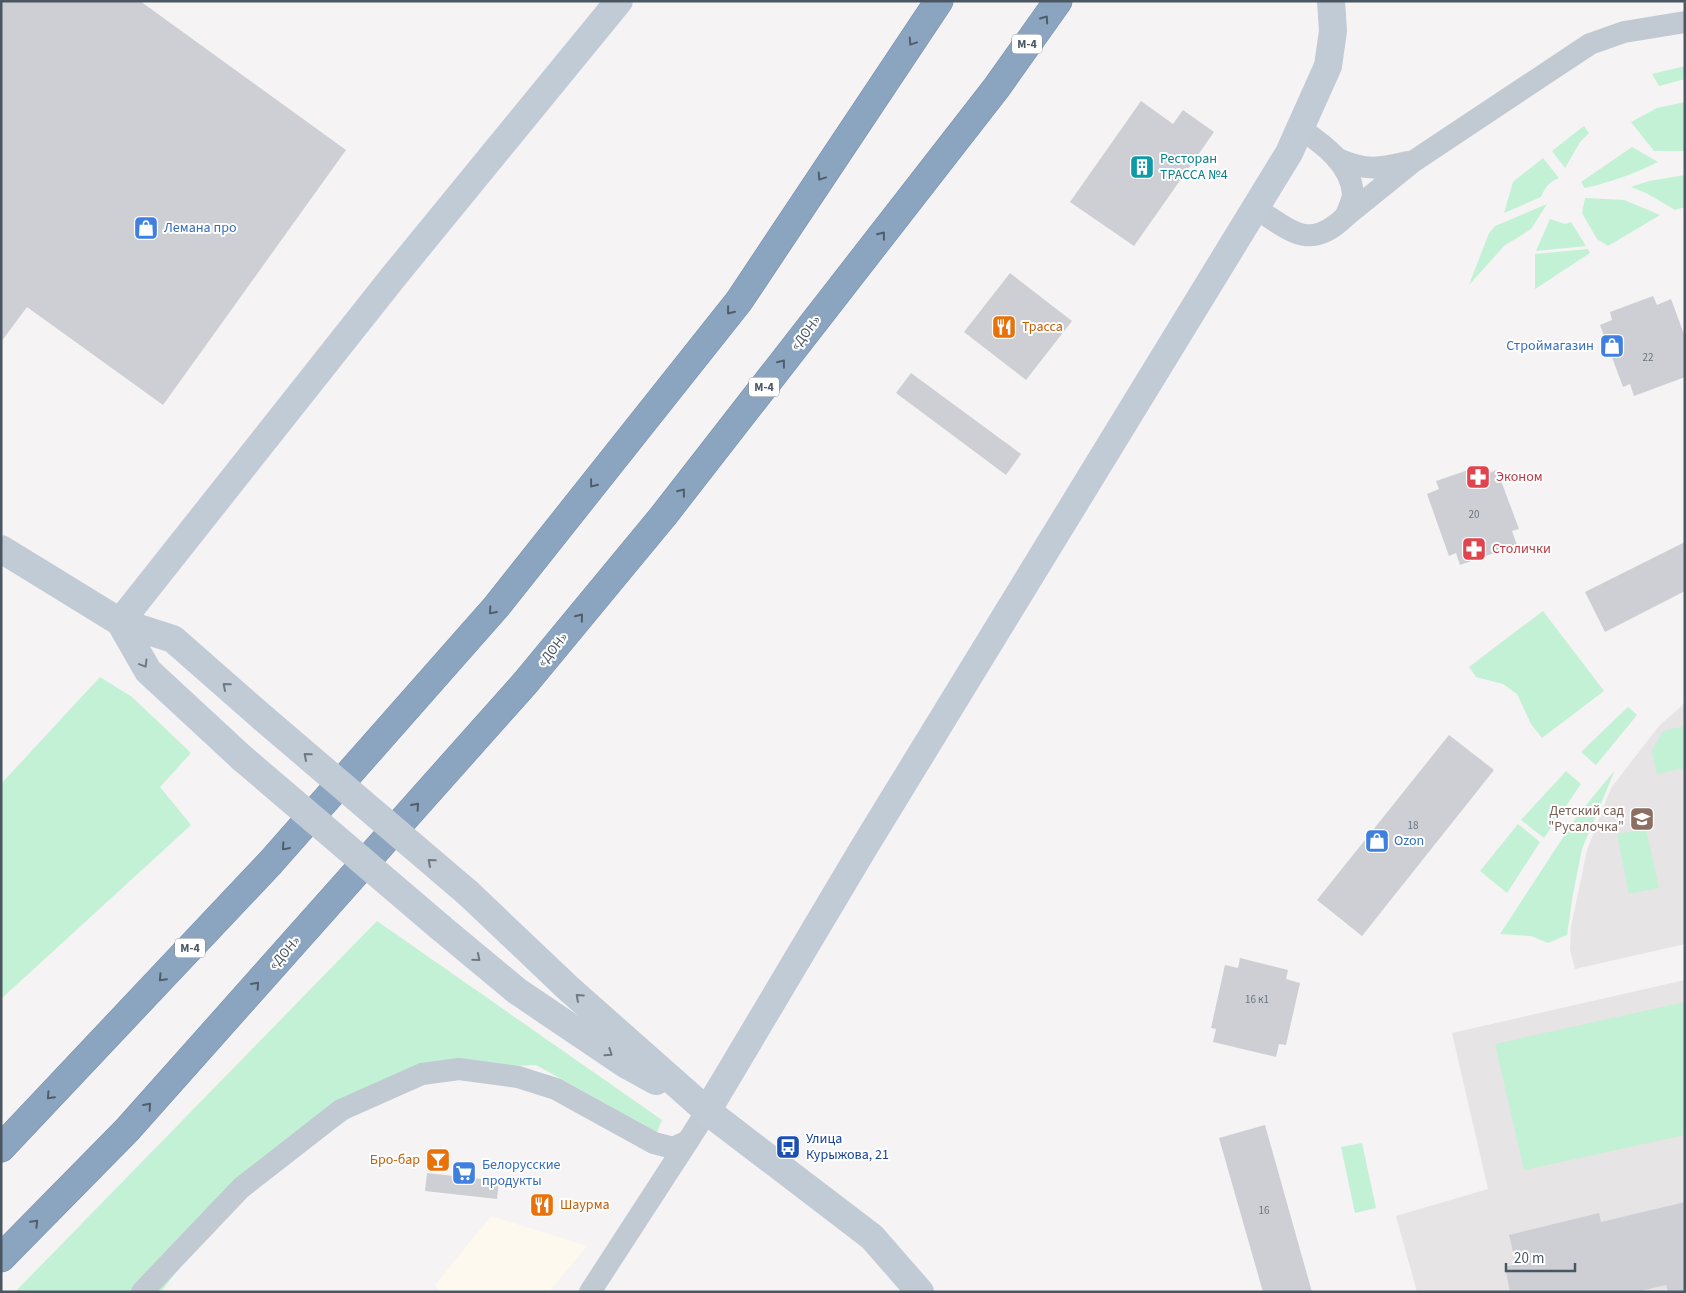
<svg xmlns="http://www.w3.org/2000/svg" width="1686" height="1293" font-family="'Source Sans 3',sans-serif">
  <rect width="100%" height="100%" fill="#f5f3f3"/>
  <!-- commercial -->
  <polygon fill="#fdf9ef" points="491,1216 587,1246 549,1292 440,1292 435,1285"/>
  <!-- education -->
  <g fill="#e6e4e5">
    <polygon points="1685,703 1685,944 1575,969 1570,949 1571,927 1587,850 1611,788 1659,726"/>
    <polygon points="1685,980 1685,1292 1417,1292 1396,1216 1488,1189 1452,1033"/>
  </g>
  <!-- green -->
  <g fill="#c3f1d5">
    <polygon points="1685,66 1685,79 1659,86 1652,74"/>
    <polygon points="1685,102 1685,151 1654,151 1631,122 1657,108"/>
    <polygon points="1584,126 1589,133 1580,142 1565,168 1552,151"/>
    <path d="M1632 147 1658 162C1634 174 1611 182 1585 188L1581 182Z"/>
    <path d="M1543 158 1559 178C1549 182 1545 187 1541 197L1504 213 1513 182Z"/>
    <polygon points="1685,175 1685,207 1675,210 1648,194 1631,187 1649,181"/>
    <polygon points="1585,198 1624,200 1660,215 1608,246 1597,239 1582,213"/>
    <polygon points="1547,204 1531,229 1504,246 1469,285 1489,233 1495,226"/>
    <polygon points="1550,219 1565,224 1571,222 1586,246 1536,251"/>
    <polygon points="1588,249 1590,253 1535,289 1535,254"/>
    <polygon points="1543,611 1604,691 1542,738 1531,724 1517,694 1503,684 1476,677 1469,667"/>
    <polygon points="100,677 132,697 191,753 160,787 191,825 1,999 1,784"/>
    <polygon points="1628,707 1637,715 1596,765 1581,752"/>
    <polygon points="1685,726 1685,768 1657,774 1652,751 1663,731"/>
    <polygon points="1615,770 1582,849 1573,894 1567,935 1548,943 1531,936 1500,934 1577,816"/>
    <polygon points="1566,771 1581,784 1544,838 1521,820"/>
    <polygon points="1518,824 1540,842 1507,893 1480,871"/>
    <polygon points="1646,829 1659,888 1629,894 1617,834"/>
    <polygon points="377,921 662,1120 657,1132 536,1065 423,1070 236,1193 161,1292 15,1292"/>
    <polygon points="1685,1002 1685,1135 1524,1170 1495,1044"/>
    <polygon points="1362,1143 1376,1208 1355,1213 1341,1147"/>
  </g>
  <!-- building -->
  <g fill="#cdcfd5">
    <polygon points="1,1 140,1 346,150 163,405 27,307 1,342"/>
    <polygon points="1141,101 1173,124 1183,110 1214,132 1134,246 1070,202"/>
    <polygon points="1010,273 1072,321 1026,380 964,332"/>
    <polygon points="1653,296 1657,305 1671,299 1685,337 1685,377 1634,396 1630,384 1623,387 1600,325 1612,320 1610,312"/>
    <polygon points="911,373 1021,454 1006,475 896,393"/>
    <polygon points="1480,466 1483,475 1497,470 1519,529 1512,531 1517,545 1460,565 1456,553 1449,556 1427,494 1439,489 1436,481"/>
    <polygon points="1685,542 1685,591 1605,632 1585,592"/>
    <polygon points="1449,735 1494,770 1362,936 1317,900"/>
    <polygon points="1240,958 1288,970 1286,979 1300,983 1286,1045 1279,1044 1276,1057 1213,1042 1216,1029 1211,1028 1225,965 1238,968"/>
    <polygon points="1265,1125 1301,1253 1312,1292 1263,1292 1219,1138"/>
    <polygon points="427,1173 499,1181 497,1199 425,1191"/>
    <polygon points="1685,1202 1685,1292 1668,1292 1666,1285 1636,1292 1510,1292 1505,1267 1516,1264 1509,1235 1599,1213 1601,1222"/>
  </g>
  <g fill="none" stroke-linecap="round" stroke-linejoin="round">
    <defs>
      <g id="highway">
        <polyline points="1,1148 271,862 496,607 739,301 939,1"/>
        <polyline points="1,1258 127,1130 526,682 664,515 997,87 1058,1"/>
      </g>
    </defs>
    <!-- highway casing -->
    <use href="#highway" stroke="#7690ad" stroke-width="29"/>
    <!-- street -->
    <g stroke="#c1cad2" stroke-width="22">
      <path d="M1301 129C1323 144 1351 164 1353 194 1353 200 1348 209 1346 216L1414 161 1590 44 1624 32 1685 22"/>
      <path d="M1338 159C1366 171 1379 169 1408 162"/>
      <path d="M1255 208C1292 231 1309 252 1346 216"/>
      <polyline points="142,1292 241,1188 341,1110 422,1074 459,1069 518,1077 556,1089 654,1143 673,1148 688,1141 707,1111"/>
      <polyline points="590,1292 688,1141"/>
    </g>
    <!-- secondary -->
    <g stroke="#c1cbd6" stroke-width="28">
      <polyline points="1,549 120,622 173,639 263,718"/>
      <polyline points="120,622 394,276 619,1"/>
      <polyline points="120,622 148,671 242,758"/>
      <polyline points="468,893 568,988 707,1111 872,1237 920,1292"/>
      <polyline points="440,927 517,991 625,1064 656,1081"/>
      <polyline points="707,1111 863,849 1289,153 1328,66 1333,31 1331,1"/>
    </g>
    <!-- highway -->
    <use href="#highway" stroke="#8ba5c1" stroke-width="28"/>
    <!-- secondary-bridge -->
    <g stroke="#c1cbd6" stroke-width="28">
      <polyline points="263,718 468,893"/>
      <polyline points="242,758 440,927"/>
    </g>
  </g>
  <!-- one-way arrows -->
  <defs><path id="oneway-chevron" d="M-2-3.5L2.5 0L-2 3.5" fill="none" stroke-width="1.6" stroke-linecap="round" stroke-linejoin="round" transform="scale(1.25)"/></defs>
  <g stroke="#505e6b">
    <use href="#oneway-chevron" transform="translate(1045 19) rotate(-55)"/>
    <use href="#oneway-chevron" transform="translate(912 42) rotate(124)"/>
    <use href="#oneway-chevron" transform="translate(821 177) rotate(124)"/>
    <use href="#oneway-chevron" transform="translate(882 235) rotate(-52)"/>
    <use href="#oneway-chevron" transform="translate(730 311) rotate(128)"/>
    <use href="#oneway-chevron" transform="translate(782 363) rotate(-52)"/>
    <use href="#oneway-chevron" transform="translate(593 484) rotate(128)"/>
    <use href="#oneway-chevron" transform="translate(682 492) rotate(-52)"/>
    <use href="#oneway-chevron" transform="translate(492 611) rotate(131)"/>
    <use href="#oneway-chevron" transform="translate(580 617) rotate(-51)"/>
    <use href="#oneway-chevron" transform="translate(416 806) rotate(-48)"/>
    <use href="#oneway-chevron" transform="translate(285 847) rotate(131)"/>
    <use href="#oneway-chevron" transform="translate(162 978) rotate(133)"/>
    <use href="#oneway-chevron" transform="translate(256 985) rotate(-48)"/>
    <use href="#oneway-chevron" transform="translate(50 1096) rotate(133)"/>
    <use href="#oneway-chevron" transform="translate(148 1106) rotate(-48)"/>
    <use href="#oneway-chevron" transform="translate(35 1223) rotate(-46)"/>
  </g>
  <g stroke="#6e7984">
    <use href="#oneway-chevron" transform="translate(144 664) rotate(59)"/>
    <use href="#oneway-chevron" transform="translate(226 686) rotate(-139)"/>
    <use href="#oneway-chevron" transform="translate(307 756) rotate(-139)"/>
    <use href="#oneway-chevron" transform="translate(431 862) rotate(-139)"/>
    <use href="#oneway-chevron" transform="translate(477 958) rotate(40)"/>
    <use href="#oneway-chevron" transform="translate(579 997) rotate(-138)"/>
    <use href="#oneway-chevron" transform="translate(609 1053) rotate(34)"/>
  </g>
  <!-- icons -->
  <defs>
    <symbol id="building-square" viewBox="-11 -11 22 22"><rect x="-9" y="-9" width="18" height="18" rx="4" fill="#0f9aa8" stroke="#fff"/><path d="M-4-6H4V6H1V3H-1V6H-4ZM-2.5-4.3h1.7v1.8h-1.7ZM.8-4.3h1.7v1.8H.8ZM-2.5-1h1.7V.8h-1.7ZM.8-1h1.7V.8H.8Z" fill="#fff"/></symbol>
    <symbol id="shop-square" viewBox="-11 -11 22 22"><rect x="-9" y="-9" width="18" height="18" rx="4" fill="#3f7fe0" stroke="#fff"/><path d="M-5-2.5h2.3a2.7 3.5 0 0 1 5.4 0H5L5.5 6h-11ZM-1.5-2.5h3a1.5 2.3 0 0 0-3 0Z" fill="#fff"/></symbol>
    <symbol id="restaurant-square" viewBox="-11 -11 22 22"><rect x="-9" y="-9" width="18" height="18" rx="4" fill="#e8710a" stroke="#fff"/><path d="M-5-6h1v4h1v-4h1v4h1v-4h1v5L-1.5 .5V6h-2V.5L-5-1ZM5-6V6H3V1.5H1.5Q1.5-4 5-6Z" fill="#fff"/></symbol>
    <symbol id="pharmacy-square" viewBox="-11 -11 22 22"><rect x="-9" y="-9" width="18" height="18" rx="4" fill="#e0444e" stroke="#fff"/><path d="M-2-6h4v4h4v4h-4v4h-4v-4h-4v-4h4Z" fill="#fff"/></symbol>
    <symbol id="school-square" viewBox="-11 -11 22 22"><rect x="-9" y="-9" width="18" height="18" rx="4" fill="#8d6e63" stroke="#fff"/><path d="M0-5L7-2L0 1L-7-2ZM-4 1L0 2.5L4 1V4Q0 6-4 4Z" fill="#fff"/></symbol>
    <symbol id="bus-square" viewBox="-11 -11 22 22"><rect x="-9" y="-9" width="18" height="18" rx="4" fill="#1a4fb4" stroke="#fff"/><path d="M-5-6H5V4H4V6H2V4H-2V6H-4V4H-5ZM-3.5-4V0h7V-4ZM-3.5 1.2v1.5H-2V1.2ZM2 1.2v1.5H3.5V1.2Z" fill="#fff"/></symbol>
    <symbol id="bar-square" viewBox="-11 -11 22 22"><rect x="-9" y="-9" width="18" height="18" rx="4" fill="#e8710a" stroke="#fff"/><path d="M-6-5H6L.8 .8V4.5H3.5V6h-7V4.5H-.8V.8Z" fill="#fff"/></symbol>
    <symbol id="supermarket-square" viewBox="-11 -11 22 22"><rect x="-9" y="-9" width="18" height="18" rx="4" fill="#3f7fe0" stroke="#fff"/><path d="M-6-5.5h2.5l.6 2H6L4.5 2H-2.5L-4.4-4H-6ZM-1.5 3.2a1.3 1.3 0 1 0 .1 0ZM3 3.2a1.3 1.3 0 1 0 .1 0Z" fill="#fff"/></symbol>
  </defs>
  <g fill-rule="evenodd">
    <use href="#building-square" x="1128" y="153" width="28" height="28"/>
    <use href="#shop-square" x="132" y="214" width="28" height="28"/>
    <use href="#restaurant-square" x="990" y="313" width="28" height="28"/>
    <use href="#shop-square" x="1598" y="332" width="28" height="28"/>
    <use href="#pharmacy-square" x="1464" y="463" width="28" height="28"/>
    <use href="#pharmacy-square" x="1460" y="535" width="28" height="28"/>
    <use href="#school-square" x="1628" y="805" width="28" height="28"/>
    <use href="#shop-square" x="1363" y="827" width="28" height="28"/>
    <use href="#bus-square" x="774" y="1133" width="28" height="28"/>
    <use href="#bar-square" x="424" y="1146" width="28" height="28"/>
    <use href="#supermarket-square" x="450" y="1159" width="28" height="28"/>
    <use href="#restaurant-square" x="528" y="1191" width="28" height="28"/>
  </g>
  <g text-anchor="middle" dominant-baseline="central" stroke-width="4" stroke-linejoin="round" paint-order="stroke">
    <!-- number labels -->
    <g font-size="11" fill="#6b747e">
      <text x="1648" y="357">22</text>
      <text x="1474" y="514">20</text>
      <text x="1413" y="825">18</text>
      <text x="1257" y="999">16 к1</text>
      <text x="1264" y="1210">16</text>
    </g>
    <!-- shield labels -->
    <g fill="#fff" stroke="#808990" stroke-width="1">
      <rect x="1012" y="34.5" width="30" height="19" rx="4"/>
      <rect x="749" y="377.5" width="30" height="19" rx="4"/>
      <rect x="175" y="938.5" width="30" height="19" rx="4"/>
    </g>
    <g font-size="12" font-weight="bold" fill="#4a5661">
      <text x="1027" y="44">М-4</text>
      <text x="764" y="387">М-4</text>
      <text x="190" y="948">М-4</text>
    </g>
    <!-- culture labels -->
    <g font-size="14" fill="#0d838f" stroke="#fff" text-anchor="start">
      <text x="1160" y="159">Ресторан<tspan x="1160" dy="16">ТРАССА №4</tspan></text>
    </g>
    <!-- shop labels -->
    <g font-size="14" fill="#366cbe" stroke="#fff" text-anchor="start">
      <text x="164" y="228">Лемана про</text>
      <text x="1594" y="346" text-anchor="end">Строймагазин</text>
      <text x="1394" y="841">Ozon</text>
      <text x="482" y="1165">Белорусские<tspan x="482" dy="16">продукты</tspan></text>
    </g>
    <!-- food labels -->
    <g font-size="14" fill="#c56008" stroke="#fff" text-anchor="start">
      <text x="1022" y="327">Трасса</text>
      <text x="420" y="1160" text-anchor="end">Бро-бар</text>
      <text x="560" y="1205">Шаурма</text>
    </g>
    <!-- street labels -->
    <g font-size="14" fill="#4a5661" stroke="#fff">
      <text transform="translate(806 333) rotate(-52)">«ДОН»</text>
      <text transform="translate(553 650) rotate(-51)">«ДОН»</text>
      <text transform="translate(285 953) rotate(-48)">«ДОН»</text>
    </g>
    <!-- health labels -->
    <g font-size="14" fill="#be3a42" stroke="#fff" text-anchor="start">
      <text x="1496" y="477">Эконом</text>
      <text x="1492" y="549">Столички</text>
    </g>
    <!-- education labels -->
    <g font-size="14" fill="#785e54" stroke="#fff" text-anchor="end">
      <text x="1624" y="811">Детский сад<tspan x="1624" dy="16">"Русалочка"</tspan></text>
    </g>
    <!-- transit labels -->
    <g font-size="14" fill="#164399" stroke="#fff" text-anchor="start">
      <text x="806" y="1139">Улица<tspan x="806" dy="16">Курыжова, 21</tspan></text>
    </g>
  </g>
  <!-- border -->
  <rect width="1686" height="1293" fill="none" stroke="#4a5661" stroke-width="5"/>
  <!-- scale -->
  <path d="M1506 1263v8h69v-8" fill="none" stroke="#4a5661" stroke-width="2.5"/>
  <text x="1514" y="1263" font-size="15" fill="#4a5661" stroke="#ffffff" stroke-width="4" paint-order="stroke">20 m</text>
</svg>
